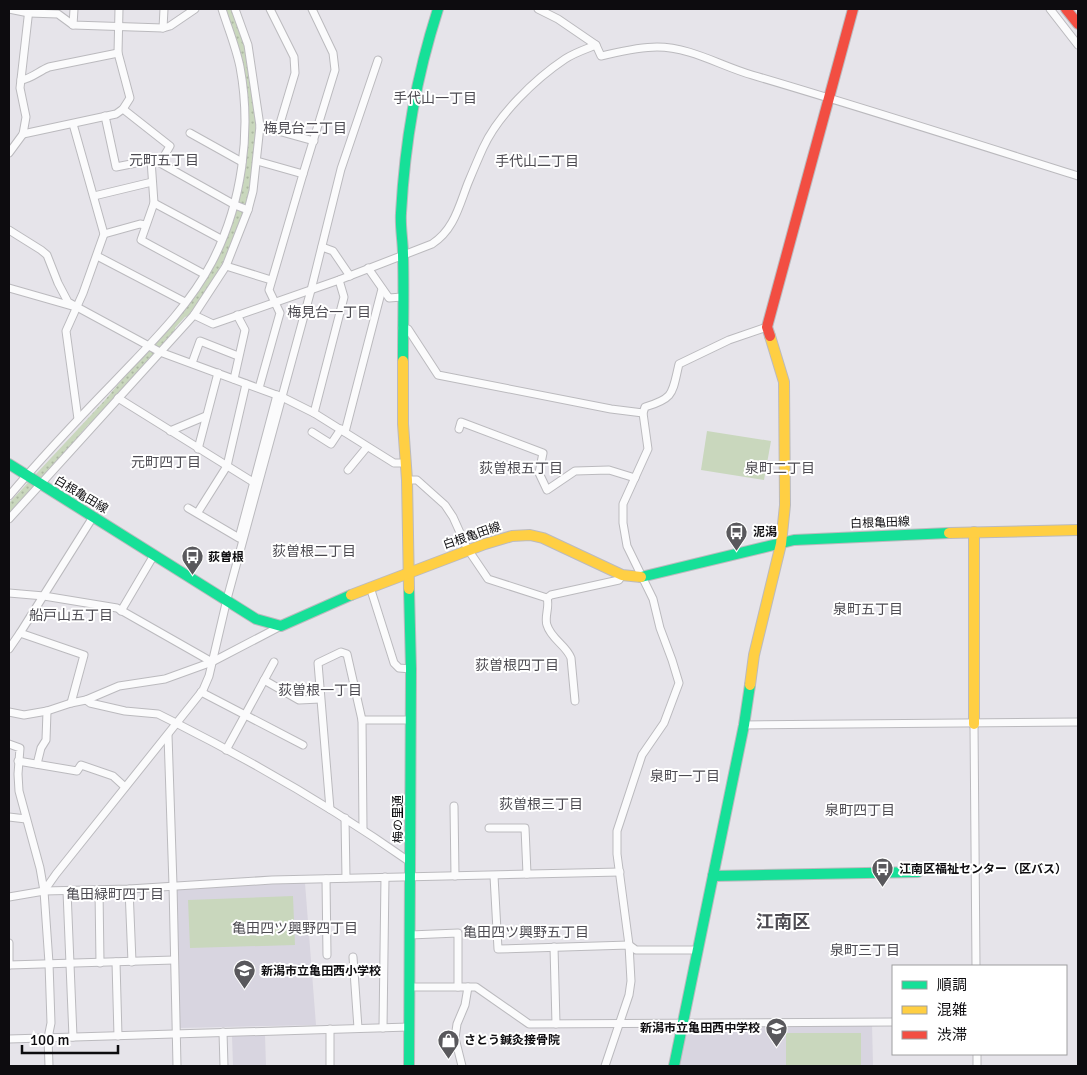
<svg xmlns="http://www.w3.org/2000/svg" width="1087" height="1075" font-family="Signika,'Noto Sans JP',sans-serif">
  <defs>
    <pattern id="park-dots" width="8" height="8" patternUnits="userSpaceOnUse" patternTransform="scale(1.25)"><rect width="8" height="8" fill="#c9d7bd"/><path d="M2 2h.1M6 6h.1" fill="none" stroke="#abb7a1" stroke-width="1.8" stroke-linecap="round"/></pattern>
  </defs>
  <rect width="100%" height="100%" fill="#e6e4ea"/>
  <!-- built -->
  <g fill="#d8d5e0">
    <polygon points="305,883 316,1025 179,1028 176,888"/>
    <polygon points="872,1023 873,1066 675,1066 686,1025"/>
    <polygon points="265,1035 266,1066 233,1066 232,1036"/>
  </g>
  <!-- park -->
  <path fill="url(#park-dots)" d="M224 9H232C236 21 241 32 245 45 248 56 249 70 251 82 253 97 256 112 256 127 257 196 230 263 188 316L185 317 175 328V331L93 424H89L80 434V438L9 515V503L105 400 196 292 234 216 240 198 245 164 244 73 242 57 239 54Z"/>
  <!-- pitch -->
  <g fill="#c9d7bd">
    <polygon points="707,431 771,441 764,480 701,470"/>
    <polygon points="293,896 295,945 190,948 188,900"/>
    <rect x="786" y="1033" width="75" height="33"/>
  </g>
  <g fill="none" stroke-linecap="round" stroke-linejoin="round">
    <defs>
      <g id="street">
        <polyline points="9,9 29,13 58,14 73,25 163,28 170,26 195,9"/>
        <polyline points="270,9 294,57 295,73 278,130"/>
        <path d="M538 9 558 19 596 45 601 56C619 52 638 47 657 47 690 47 721 66 752 75 861 107 970 142 1078 176"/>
        <polyline points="1050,9 1078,45"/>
        <polyline points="73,25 74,9"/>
        <polyline points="163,28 164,9"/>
        <path d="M21 80C31 79 39 71 49 67L118 53"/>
        <polyline points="123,109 170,146 160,163"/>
        <polyline points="105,116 116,167 151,160 160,163 235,205 248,210"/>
        <polyline points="73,124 104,234 83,293 66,331 78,419"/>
        <polyline points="260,126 314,141"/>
        <polyline points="190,133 242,162"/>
        <polyline points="23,134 116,114 123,109 130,98 118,53 119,9"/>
        <polyline points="9,153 23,134 26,117 20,88 29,9"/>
        <polyline points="151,160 154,203 141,240 204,274"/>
        <polyline points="257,161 303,174"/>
        <polyline points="94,196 152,182"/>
        <polyline points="154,203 221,239"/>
        <polyline points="9,230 41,250 47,255 58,283 68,302 77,307 160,352 282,397 314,413 394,463 406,463"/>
        <polyline points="104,234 140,224 145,225"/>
        <polyline points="322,247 333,251 350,276"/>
        <polyline points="97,256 185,302"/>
        <polyline points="226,266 271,280"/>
        <polyline points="368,268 389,298 402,297"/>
        <polyline points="9,288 72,306"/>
        <path d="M194 315 213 324 339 280 432 244C454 230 459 206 468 183 473 171 478 159 483 148 498 115 535 79 565 59 574 53 586 49 596 45"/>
        <polyline points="402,328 408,329 438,375 611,409 643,413"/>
        <polyline points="192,363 200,341 238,356"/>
        <polyline points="234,379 245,330 237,315"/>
        <polyline points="259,388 280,313 269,290 303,174 335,70 333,53 312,9"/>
        <polyline points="118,398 253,482"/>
        <polyline points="314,413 344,297 339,280"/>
        <polyline points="459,429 461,422 543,453 539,473 547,490 575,471 609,470 635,478"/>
        <polyline points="170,431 206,416"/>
        <polyline points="312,432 331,444 341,429"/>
        <polyline points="345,432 382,289"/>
        <polyline points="198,449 218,373"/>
        <polyline points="348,470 367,447"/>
        <polyline points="407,480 417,480 445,505 453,517 467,548 488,579 547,598 551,595 619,580 622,575"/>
        <path d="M9 496C42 457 78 419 114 382 149 345 188 308 212 262 242 204 252 131 240 67 236 47 228 28 222 9"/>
        <polyline points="188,508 239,538 277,395"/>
        <polyline points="198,512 227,466 246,384"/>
        <polyline points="9,519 194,315 226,266 248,210 253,191 260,126 248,45 235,9"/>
        <polyline points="370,587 394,663 399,668 411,669"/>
        <polyline points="9,593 44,596 117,608 212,662"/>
        <path d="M547 598C550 607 544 617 547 625 551 639 566 645 571 658L575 701"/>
        <polyline points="121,611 154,555"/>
        <polyline points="9,649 20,633"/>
        <polyline points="264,680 299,700 320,699"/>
        <polyline points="201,692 303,745"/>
        <path d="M86 700 90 703 125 711 158 714 176 723C257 764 336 810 410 862"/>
        <polyline points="71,703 84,655 20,633 93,517"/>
        <polyline points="9,712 24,715 47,711 71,703 86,700 119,686 165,679 212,662 281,626"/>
        <polyline points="362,720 410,720"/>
        <polyline points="974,724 976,966"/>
        <polyline points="744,725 1078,722"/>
        <polyline points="168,735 173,885 177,1066"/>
        <polyline points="9,744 20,748 18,774 19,791 40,868 44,891 49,963 51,1023 48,1038 49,1066"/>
        <polyline points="226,750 274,662"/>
        <polyline points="18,761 77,771 81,765 113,776 125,787"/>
        <polyline points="37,764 41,748 46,740 47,711"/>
        <polyline points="454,806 455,876"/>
        <polyline points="330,809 318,663 341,652 347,654 362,720 363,829"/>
        <polyline points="9,817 26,819"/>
        <polyline points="345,818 346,878"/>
        <polyline points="489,828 525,828 527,874"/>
        <polyline points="494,876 498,949 629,945 636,950 698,950"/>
        <polyline points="326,879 327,955"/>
        <polyline points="129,889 132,962"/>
        <polyline points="99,890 100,963"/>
        <polyline points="44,891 56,874 203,690 209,676 227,599 311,290 341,169 378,60"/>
        <polyline points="67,891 73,1037"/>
        <polyline points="9,897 44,891 129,889 272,880 620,872"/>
        <polyline points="410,935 458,933 458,987"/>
        <polyline points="9,943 9,965"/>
        <polyline points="554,947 556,1024"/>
        <polyline points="353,957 358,1028"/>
        <polyline points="116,962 118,1036"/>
        <polyline points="9,965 174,960"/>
        <polyline points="410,987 476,987 529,1024 893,1022"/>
        <polyline points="383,1028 385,877"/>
        <polyline points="330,1029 330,1066"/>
        <polyline points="223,1032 224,1066"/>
        <polyline points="9,1039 409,1027"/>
        <polyline points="977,1054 977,1066"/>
        <polyline points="462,1066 455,1038 457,1024 465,1005 468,987"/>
        <path d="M605 1066 629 995 631 981 629 945 617 854V831L642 755 664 723 679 683 672 660 660 628 653 599 627 546 623 523V504L648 449 643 413 645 407C675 398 672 393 679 364L729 340 767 327"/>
      </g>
      <g id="fast">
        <path d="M403 361C403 326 404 290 403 255 403 241 400 227 401 213 405 141 416 78 438 9"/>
        <polyline points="9,464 256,619 281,626 351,595"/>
        <polyline points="641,577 794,540 949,533"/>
        <polyline points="713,876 918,872"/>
        <polyline points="409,1066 411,669 409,589"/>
        <polyline points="674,1066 744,725 750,685"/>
      </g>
      <g id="slow">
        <polyline points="403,361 403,424 407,480 409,589"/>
        <polyline points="974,532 974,724"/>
        <polyline points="949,533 1078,530"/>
        <polyline points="351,595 485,544 512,536 530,535 543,538 622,575 641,577"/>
        <polyline points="750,685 754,655 781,544 785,505 784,382 770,336"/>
      </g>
      <g id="jam">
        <polyline points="1066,9 1078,24"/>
        <polyline points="770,336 767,327 853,9"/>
      </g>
    </defs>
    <!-- street casing -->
    <use href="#street" stroke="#bbbabe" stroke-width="9"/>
    <!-- fast casing -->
    <use href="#fast" stroke="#bbbabe" stroke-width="12"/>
    <!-- slow casing -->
    <use href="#slow" stroke="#bbbabe" stroke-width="12"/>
    <!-- jam casing -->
    <use href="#jam" stroke="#bbbabe" stroke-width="12"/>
    <!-- street -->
    <use href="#street" stroke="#fbfbfc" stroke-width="7"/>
    <!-- fast -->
    <use href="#fast" stroke="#16e098" stroke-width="10"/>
    <!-- slow -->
    <use href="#slow" stroke="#ffcf43" stroke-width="10"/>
    <!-- jam -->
    <use href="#jam" stroke="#f24e42" stroke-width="10"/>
  </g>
  <!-- icons -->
  <defs>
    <symbol id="bus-pin" viewBox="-11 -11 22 30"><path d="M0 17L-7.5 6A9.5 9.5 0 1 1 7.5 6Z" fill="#59585c" stroke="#fff"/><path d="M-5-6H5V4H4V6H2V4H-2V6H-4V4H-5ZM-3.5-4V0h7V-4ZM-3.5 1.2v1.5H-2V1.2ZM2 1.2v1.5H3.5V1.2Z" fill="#fff"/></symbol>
    <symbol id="school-pin" viewBox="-11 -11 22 30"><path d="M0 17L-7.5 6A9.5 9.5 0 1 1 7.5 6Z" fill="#59585c" stroke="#fff"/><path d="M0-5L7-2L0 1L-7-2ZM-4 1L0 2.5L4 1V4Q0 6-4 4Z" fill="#fff"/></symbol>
    <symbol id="shop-pin" viewBox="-11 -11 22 30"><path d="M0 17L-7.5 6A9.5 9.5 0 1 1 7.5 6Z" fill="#59585c" stroke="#fff"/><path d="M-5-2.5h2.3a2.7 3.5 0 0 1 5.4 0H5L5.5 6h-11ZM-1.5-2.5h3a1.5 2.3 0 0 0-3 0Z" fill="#fff"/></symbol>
  </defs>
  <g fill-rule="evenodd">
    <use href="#bus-pin" x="724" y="520" width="25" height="34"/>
    <use href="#bus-pin" x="180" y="544" width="25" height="34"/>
    <use href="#bus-pin" x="870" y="856" width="25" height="34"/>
    <use href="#school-pin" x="232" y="958" width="25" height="34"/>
    <use href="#school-pin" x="764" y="1016" width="25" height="34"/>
    <use href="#shop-pin" x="436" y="1028" width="25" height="34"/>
  </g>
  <g text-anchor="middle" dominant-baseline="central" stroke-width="4" stroke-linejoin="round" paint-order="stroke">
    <!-- street labels -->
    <g font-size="12" fill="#0d0c0f" stroke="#fff">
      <text transform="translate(81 495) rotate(31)">白根亀田線</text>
      <text transform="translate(880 523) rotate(-2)">白根亀田線</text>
      <text transform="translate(472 536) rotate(-19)">白根亀田線</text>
      <text transform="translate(398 819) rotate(-90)">梅の里通</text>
    </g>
    <!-- poi labels -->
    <g font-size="12" font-weight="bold" fill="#0d0c0f" stroke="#fff" text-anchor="start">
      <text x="753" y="532">泥潟</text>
      <text x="208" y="557">荻曽根</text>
      <text x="899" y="869">江南区福祉センター（区バス）</text>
      <text x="261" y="971">新潟市立亀田西小学校</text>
      <text x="760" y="1028" text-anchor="end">新潟市立亀田西中学校</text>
      <text x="464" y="1040">さとう鍼灸接骨院</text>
    </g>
    <!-- neighbourhood labels -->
    <g font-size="14" fill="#4d4b52" stroke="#fff">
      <text x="435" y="98">手代山一丁目</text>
      <text x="305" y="128">梅見台二丁目</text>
      <text x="164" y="160">元町五丁目</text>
      <text x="537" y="161">手代山二丁目</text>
      <text x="329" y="312">梅見台一丁目</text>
      <text x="166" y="462">元町四丁目</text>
      <text x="521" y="468">荻曽根五丁目</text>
      <text x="780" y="468">泉町二丁目</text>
      <text x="314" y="551">荻曽根二丁目</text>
      <text x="868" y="609">泉町五丁目</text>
      <text x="71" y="615">船戸山五丁目</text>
      <text x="517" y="665">荻曽根四丁目</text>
      <text x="320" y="690">荻曽根一丁目</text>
      <text x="685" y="776">泉町一丁目</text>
      <text x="541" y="804">荻曽根三丁目</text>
      <text x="860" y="810">泉町四丁目</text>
      <text x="115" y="894">亀田緑町四丁目</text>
      <text x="295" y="928">亀田四ツ興野四丁目</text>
      <text x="526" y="932">亀田四ツ興野五丁目</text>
      <text x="865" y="950">泉町三丁目</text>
    </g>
    <!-- district labels -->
    <g font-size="18" font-weight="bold" fill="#4d4b52" stroke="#fff">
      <text x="783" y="922">江南区</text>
    </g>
  </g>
  <!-- border -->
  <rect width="1087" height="1075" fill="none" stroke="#0d0c0f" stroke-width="20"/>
  <!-- legend -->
  <rect x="892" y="965" width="175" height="90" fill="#ffffff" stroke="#9e9e9f"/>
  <rect x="902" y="981" width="25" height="8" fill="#16e098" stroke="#9e9e9f"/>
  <text x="937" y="990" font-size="15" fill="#0d0c0f">順調</text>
  <rect x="902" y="1006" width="25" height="8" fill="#ffcf43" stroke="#9e9e9f"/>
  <text x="937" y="1015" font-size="15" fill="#0d0c0f">混雑</text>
  <rect x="902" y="1031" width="25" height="8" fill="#f24e42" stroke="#9e9e9f"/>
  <text x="937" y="1040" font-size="15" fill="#0d0c0f">渋滞</text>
  <!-- scale -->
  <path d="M22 1045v8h96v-8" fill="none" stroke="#0d0c0f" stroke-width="2.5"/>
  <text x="30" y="1045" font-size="15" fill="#0d0c0f" stroke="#ffffff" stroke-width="4" paint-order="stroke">100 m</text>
</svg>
